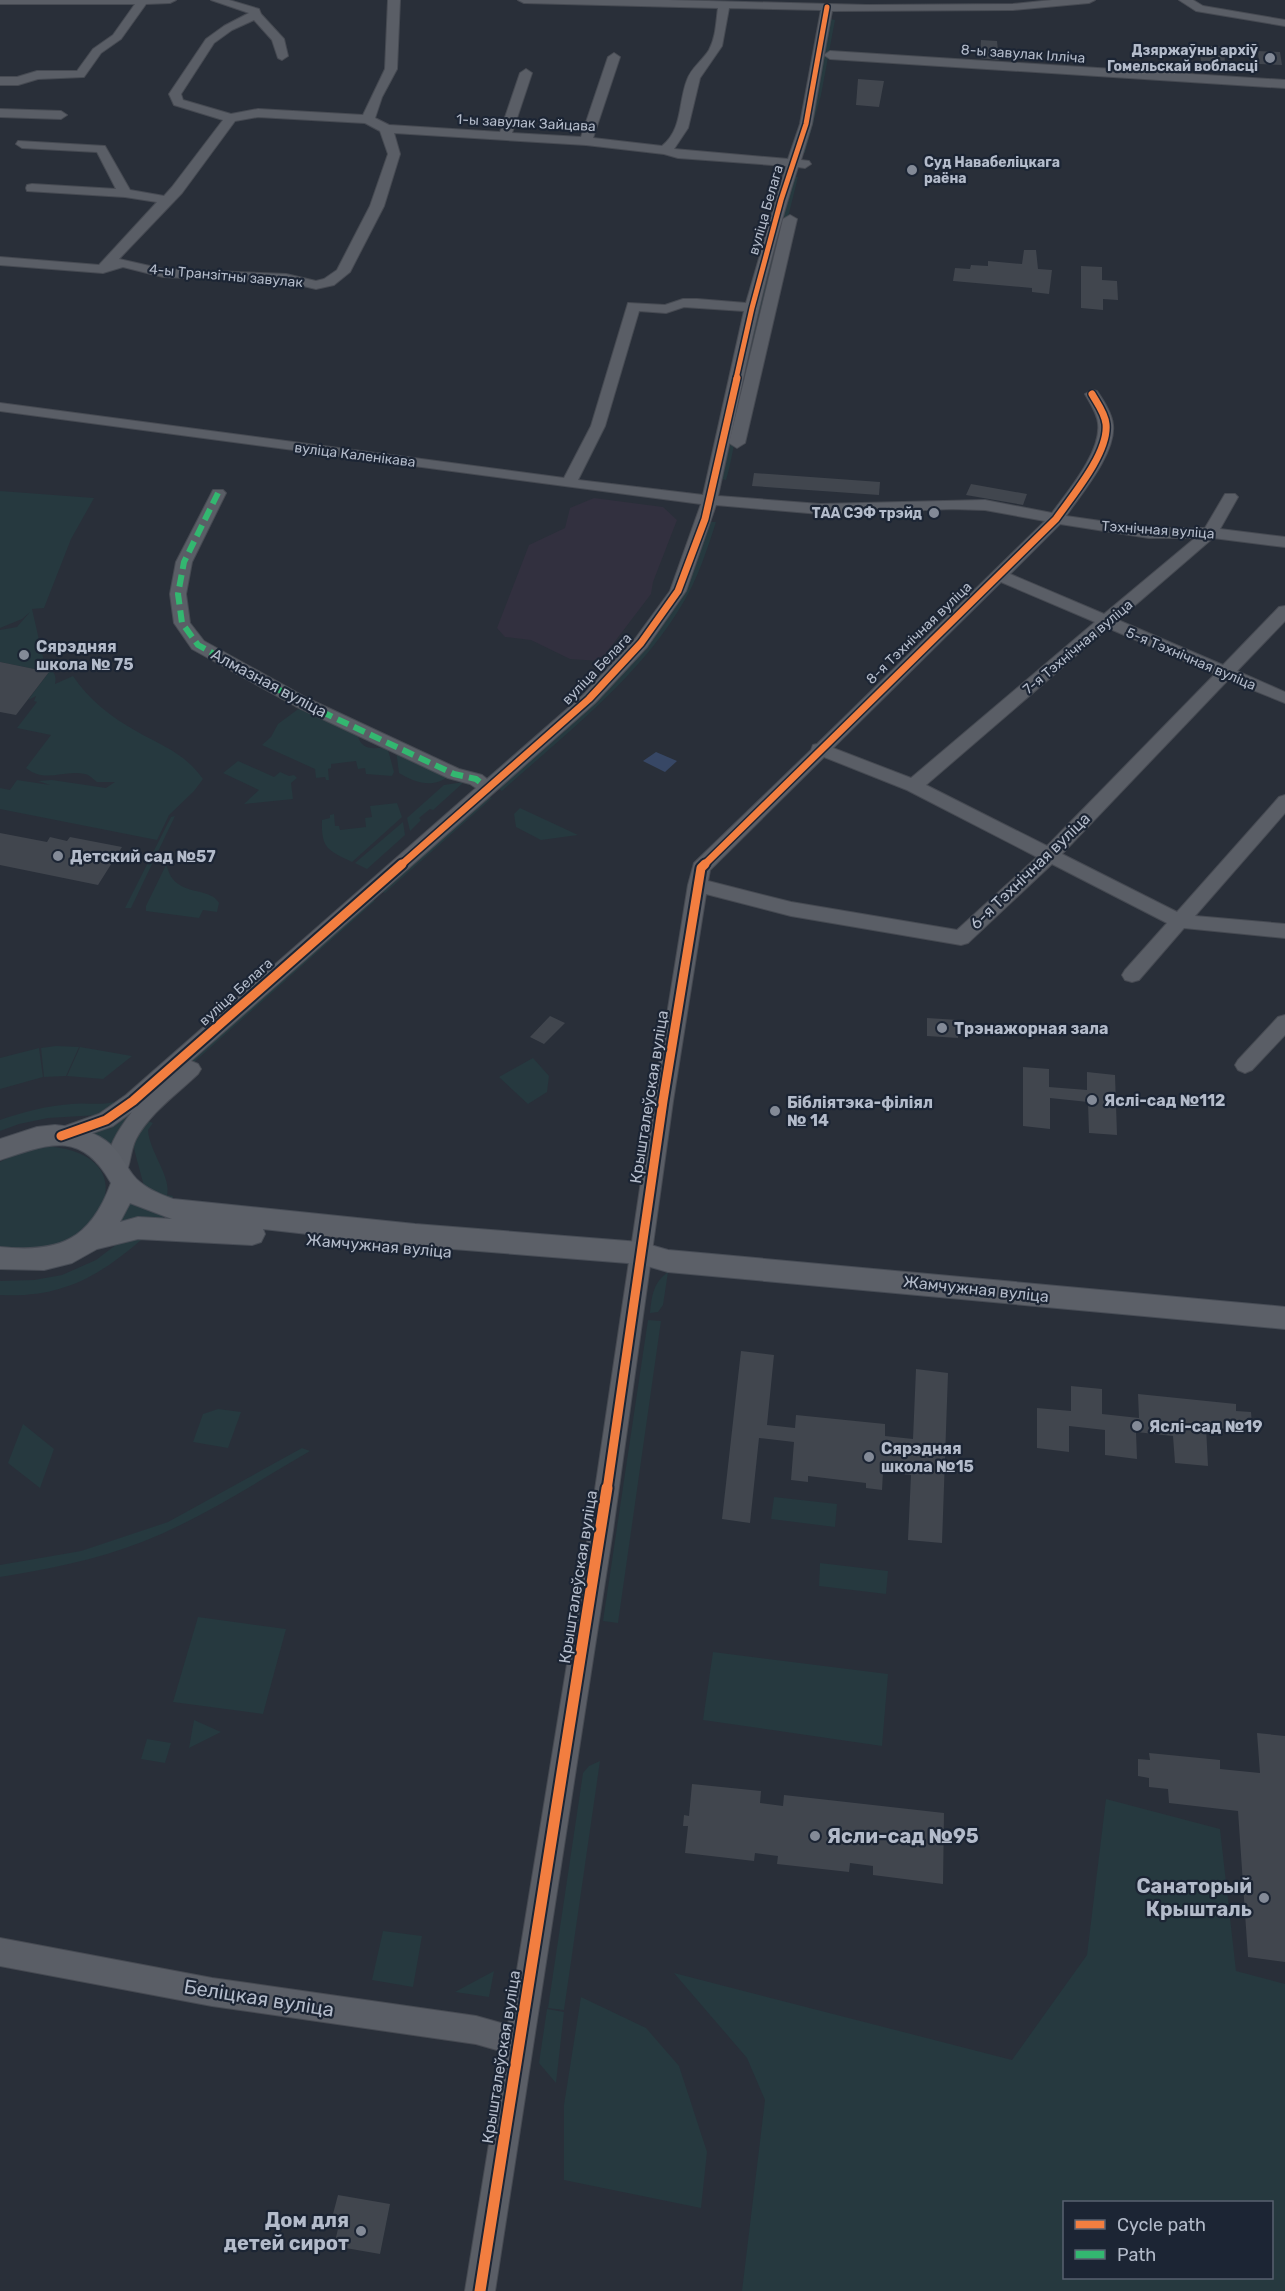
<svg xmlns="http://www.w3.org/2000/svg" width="1285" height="2291" font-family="Rubik,sans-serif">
  <rect width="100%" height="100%" fill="#292f39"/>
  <!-- medical -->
  <polygon fill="#32303f" points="594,498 663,507 677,520 653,582 651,594 600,661 570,659 531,640 505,637 497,628 529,545 565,528 570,508"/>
  <!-- green -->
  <g fill="#26393f" fill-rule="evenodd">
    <polygon points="831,19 835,20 821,95 805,153 801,153"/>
    <polygon points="793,177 798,177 749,374 729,469 726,480 722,479 757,316"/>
    <path d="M0 491 94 498 71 539 44 608 32 609 45 666C54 671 57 675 55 684L73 676C89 700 111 717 136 731 164 747 183 752 203 779L194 791 169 815 157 840 0 809V788L10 790 17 780 50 785 38 781 52 780 106 788 115 782H97C93 779 90 775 85 774 63 769 46 784 26 768L51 735 17 728 37 702 34 701 36 696 28 700 49 672 0 662V630L17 627 30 612 22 619 0 628Z"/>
    <path d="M711 522H716C707 550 698 578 683 603 640 677 565 734 502 791L497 788 655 635 683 594Z"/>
    <path d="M301 707 358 735C360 750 375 750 387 746L394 772 392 776 366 774 365 768 358 769 356 761 331 764V768L328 769 329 780H326L325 777 316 778 315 769 262 745 271 737 278 724Z"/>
    <path d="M396 750 450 775C434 789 415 783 399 773Z"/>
    <polygon points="238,761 274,777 280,772 289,776 294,775 297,778 291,783 293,799 244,804 259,790 223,773"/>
    <polygon points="464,782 433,810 430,809 419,818 421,820 410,831 407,818 444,785"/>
    <polygon points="489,797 492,798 385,893 379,891"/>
    <path d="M397 803 402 817 352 862C328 850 321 849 322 820L330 818V815L334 814 335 826H339L340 830 366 827 365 818 372 817 370 806Z"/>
    <polygon points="520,808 578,835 541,840 516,827 514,814"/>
    <polygon points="175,816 131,908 125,908 171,817"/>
    <polygon points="403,822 405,835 367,869 355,863"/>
    <path d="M166 865C168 868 169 874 172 878 184 895 211 888 219 903L217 912 203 910 199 918 146 911V906Z"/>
    <polygon points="371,899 375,901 146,1105 141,1102"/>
    <polygon points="56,1046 79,1047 66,1076 44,1077 41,1048"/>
    <polygon points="80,1047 132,1056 103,1079 67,1076"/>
    <polygon points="39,1048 43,1077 0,1089 0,1058"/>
    <polygon points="533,1058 549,1076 547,1092 528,1104 499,1077"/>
    <path d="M113 1102 115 1105 99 1115 48 1118 19 1124 0 1131V1120C23 1112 46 1106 71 1104 85 1102 99 1106 113 1102Z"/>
    <polygon points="131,1110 136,1113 119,1129 113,1148 89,1133"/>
    <path d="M146 1120 153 1123 148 1130C149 1151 172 1178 167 1195L173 1196 171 1202 144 1186C142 1177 132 1144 133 1140 135 1133 142 1125 146 1120Z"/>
    <path d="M44 1146C161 1153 92 1274 0 1246V1162L23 1150Z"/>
    <polygon points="129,1197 147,1210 165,1212 162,1220 115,1226"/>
    <path d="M156 1234 154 1240H141C97 1278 60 1298 0 1295V1281L34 1280 62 1275 96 1260 121 1241Z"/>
    <path d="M668 1272 663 1305 658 1312 650 1313C652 1295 653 1283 668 1272Z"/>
    <polygon points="648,1320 661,1321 618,1623 603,1621"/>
    <polygon points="218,1409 241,1412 228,1448 193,1442 203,1414"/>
    <polygon points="23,1424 54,1449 40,1488 8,1463"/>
    <path d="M302 1448 310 1451C255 1483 201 1519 142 1542 96 1560 48 1569 0 1577V1565L81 1551 168 1522Z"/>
    <polygon points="774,1497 837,1504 835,1527 771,1519"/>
    <polygon points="820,1563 888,1571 886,1594 819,1586"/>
    <polygon points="198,1617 286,1629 263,1714 173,1702"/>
    <polygon points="713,1652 888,1674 882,1746 703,1720"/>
    <polygon points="194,1720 221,1732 189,1748"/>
    <polygon points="147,1739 171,1743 165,1763 141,1759"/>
    <polygon points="600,1761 564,2010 548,2008 583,1773 589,1766"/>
    <path d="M1106 1799 1220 1829 1236 1971 1285 1984V2291H742L765 2100 747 2058 674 1973 1012 2060 1087 1955ZM1064 2202H1272V2278H1064Z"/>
    <polygon points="383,1931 422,1936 413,1987 372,1980"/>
    <polygon points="494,1971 489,1997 455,1992"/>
    <polygon points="581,1997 646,2028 679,2066 707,2152 701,2208 564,2180 564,2105"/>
    <polygon points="547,2009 564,2012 556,2083 539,2063"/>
  </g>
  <!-- water -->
  <polygon fill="#374765" points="656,752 677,761 665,772 643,761"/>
  <!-- building -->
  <g fill="#41464e">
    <polygon points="981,40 997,41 999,60 980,58"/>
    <polygon points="1199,45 1224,47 1225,62 1201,61"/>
    <polygon points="1258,51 1280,52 1282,65 1259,64"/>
    <polygon points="858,79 884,81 879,107 856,105"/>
    <polygon points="1024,250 1036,250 1038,269 1052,270 1049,294 1032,292 1032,288 953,281 955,268 970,269 971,265 988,266 988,261 1022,264"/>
    <polygon points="1081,266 1102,267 1102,280 1117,281 1118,300 1103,299 1103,310 1081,308"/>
    <polygon points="754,473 880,482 879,495 752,486"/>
    <polygon points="971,484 1027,494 1023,505 966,495"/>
    <polygon points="0,662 49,672 16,715 0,712"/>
    <polygon points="0,833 47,842 50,837 67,841 70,837 122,847 98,885 0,865"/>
    <polygon points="550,1016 565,1023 544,1044 530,1037"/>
    <polygon points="927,1018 958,1020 958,1038 927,1036"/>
    <polygon points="1023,1067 1049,1069 1049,1087 1087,1090 1087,1072 1115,1075 1117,1135 1089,1133 1088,1102 1050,1098 1050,1129 1023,1126"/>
    <polygon points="741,1351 774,1355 767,1425 795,1428 796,1415 885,1424 885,1436 913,1439 916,1369 948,1373 942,1543 908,1540 911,1475 883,1472 882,1490 866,1488 866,1483 808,1476 808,1482 791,1480 794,1442 759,1438 750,1523 722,1519"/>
    <polygon points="1071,1386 1102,1389 1102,1414 1139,1418 1138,1394 1236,1404 1236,1411 1251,1412 1252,1425 1238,1424 1239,1430 1206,1427 1208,1466 1175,1463 1173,1436 1136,1432 1137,1459 1105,1455 1105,1430 1069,1426 1069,1452 1037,1448 1037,1408 1071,1411"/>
    <polygon points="1257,1733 1285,1736 1285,1962 1248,1957 1238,1811 1169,1803 1168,1789 1149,1787 1149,1778 1138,1776 1138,1759 1150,1760 1149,1753 1220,1760 1220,1769 1260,1773"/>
    <polygon points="692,1784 761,1791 760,1803 783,1806 784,1795 944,1813 943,1884 873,1875 873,1866 850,1863 849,1872 777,1864 778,1856 755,1853 754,1861 685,1853 688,1826 683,1826 684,1815 689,1816"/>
    <polygon points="338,2195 390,2204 380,2254 334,2246 341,2216 333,2214"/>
  </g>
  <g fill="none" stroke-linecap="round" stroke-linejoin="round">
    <defs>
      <g id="minor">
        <polygon points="0,0 176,0 170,3 146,4 121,39 101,53 84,77 38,79 18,85 0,85 0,77 17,77 37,71 77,71 93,49 113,35 135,4 0,4"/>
        <path d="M211 0H229L259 9 261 14 284 39 288 56 282 60 278 58 272 40 254 20 232 30 214 43 181 94 183 100 231 114 258 109 363 115 385 69 388 0H400L397 69 382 97 375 118 389 125 500 132 520 73 526 69 532 73 512 133 581 137 608 57 614 53 620 57 593 138 662 146C683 129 678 103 687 80 691 68 702 61 709 50 716 37 716 22 718 8L524 3 518 0H669L867 5 1013 4 1052 0H1095L1089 3 1013 10 832 11 824 55 830 51 1285 80V88L830 59 824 55 812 124 801 160 809 161 811 164 805 168 798 167C763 275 742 386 718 496L820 504 985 500 1052 513C1068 491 1102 451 1098 423 1097 413 1090 403 1085 394L1092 390 1097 391C1103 400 1112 413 1113 425 1116 453 1082 493 1066 516L1149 528H1205L1225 494H1235L1238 497 1220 529 1285 537V547L1213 538 1118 620 1223 665 1279 607 1285 606V621L1237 671 1285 692V703L1228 680 1062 854 1177 912 1279 797 1285 795V813L1195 916 1285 924V938L1184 928 1139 980 1132 982 1125 980 1122 975 1125 970 1167 923 1052 864 968 943 961 945 791 916 706 894 673 1101 613 1530 495 2291H465L504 2052 476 2044 212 2006 0 1966V1938L212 1978 476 2016 508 2025 589 1530 653 1101 688 885 694 863 811 750 813 745 817 744 1045 521 985 510 952 509 820 514 716 505 686 591 647 647 595 703 191 1061 198 1064 201 1069 198 1074C177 1094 150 1113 136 1139 130 1151 131 1164 125 1175L118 1177 111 1175C100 1156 120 1127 132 1112L113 1126 61 1144 54 1142 51 1136 54 1130 99 1114 126 1095 476 788 470 784 448 778 295 706 192 649 174 623 170 594 176 562 213 490H223L226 493 192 562 186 594 190 623 204 641 307 698 459 769 482 775 487 779 583 695 635 639 670 591 701 504 0 411V403L564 478 591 426 628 303 665 305 683 299H697L746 303 786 166 678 158 664 154 586 145 394 133 400 154 384 206 350 272 334 285 316 289 286 282 163 277 123 267 103 273 0 265V257L99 265 157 202 125 197 27 191 26 188 27 185 32 184 116 189 97 152 22 148 16 144 18 141 105 146 130 190 164 196 172 187 223 120 174 105 169 94 206 39 224 26 249 13ZM729 8 821 10 800 124 788 159 674 149 688 128 700 78 722 46ZM258 117 365 123 380 131 388 154 370 206 337 270 324 279 316 281 286 274 163 269 119 259 182 193 235 121ZM684 307 744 311 703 495 578 480 605 426 639 311 666 313ZM1060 524 1149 538H1195L1104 614 1010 574ZM1001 582 1095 622 911 778 833 748ZM1108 628 1215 674 1047 846 926 785ZM824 757 907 790 1037 857 957 930 791 902 708 881 710 870Z"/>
        <polygon points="1179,0 1193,0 1203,6 1285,20 1285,26 1196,11"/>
        <polygon points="0,109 61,111 67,115 61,119 0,117"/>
        <polygon points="790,215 797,219 745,443 737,448 729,443 783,219"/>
        <polygon points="1285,1015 1285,1035 1252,1070 1245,1073 1238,1070 1235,1065 1238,1060 1278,1017"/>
      </g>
      <path id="major" d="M55 1125C74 1127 96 1131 111 1145 121 1154 125 1165 133 1175 142 1187 159 1194 173 1199L415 1224 640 1242 668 1250 1285 1307V1329L668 1272 640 1264 415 1246 263 1229 265 1234 261 1242 252 1245 138 1239 97 1249 72 1263 44 1270 0 1269V1247C58 1253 90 1241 111 1183 81 1129 48 1144 0 1160V1139L37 1127ZM130 1203 172 1219 138 1217 120 1222Z"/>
    </defs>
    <!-- minor casing -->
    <use href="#minor" stroke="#464a52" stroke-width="2"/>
    <!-- major casing -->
    <use href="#major" stroke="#474c55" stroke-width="2"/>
    <!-- minor -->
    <use href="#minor" fill="#5a5e66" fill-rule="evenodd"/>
    <!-- major -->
    <use href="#major" fill="#5c6068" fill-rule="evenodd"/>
    <!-- quiet -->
    <polyline stroke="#33b770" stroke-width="6" stroke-dasharray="12 6" stroke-linecap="butt" points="218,493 184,562 178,594 182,623 198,645 301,702 454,774 476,779 489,789"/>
    <defs>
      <polyline id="cycleway-far3" points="736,379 752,308 781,200 806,124 827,7"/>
      <g id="cycleway-far2">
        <polyline points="401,865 589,699 641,643 678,591 705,519 737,378"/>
        <path d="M704 865 1056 519C1072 496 1109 453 1106 424 1105 413 1097 403 1092 394"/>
      </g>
      <g id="cycleway-far1">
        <polyline points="61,1136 106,1120 133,1101 402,864"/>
        <polyline points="607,1490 663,1101 701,868 705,864"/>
      </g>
      <polyline id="cycleway" points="480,2291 607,1488"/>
    </defs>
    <!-- cycleway-far3 casing -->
    <use href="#cycleway-far3" stroke="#1c2534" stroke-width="8"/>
    <!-- cycleway-far2 casing -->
    <use href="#cycleway-far2" stroke="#1c2534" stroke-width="10"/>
    <!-- cycleway-far1 casing -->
    <use href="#cycleway-far1" stroke="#1c2534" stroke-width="13"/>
    <!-- cycleway casing -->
    <use href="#cycleway" stroke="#1c2534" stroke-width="15"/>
    <!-- cycleway-far3 -->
    <use href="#cycleway-far3" stroke="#f27e40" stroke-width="5"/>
    <!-- cycleway-far2 -->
    <use href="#cycleway-far2" stroke="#f27e40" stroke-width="7"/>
    <!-- cycleway-far1 -->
    <use href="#cycleway-far1" stroke="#f27e40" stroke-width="9"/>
    <!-- cycleway -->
    <use href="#cycleway" stroke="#f27e40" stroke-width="11"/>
  </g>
  <!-- markers -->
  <g fill="#838a97" stroke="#1c2534" stroke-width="2">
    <circle cx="1270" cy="58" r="6"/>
    <circle cx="912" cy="170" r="6"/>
    <circle cx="934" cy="513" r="6"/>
    <circle cx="24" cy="655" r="6"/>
    <circle cx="58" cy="856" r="6"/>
    <circle cx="942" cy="1028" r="6"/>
    <circle cx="1092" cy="1100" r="6"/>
    <circle cx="775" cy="1111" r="6"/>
    <circle cx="1137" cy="1426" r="6"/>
    <circle cx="869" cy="1457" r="6"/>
    <circle cx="815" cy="1836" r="6"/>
    <circle cx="1264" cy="1898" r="6"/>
    <circle cx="361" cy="2231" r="6"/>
  </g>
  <g text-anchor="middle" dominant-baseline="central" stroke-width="4.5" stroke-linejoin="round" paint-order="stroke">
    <!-- far-poi labels -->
    <g font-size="14" font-weight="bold" fill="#b3bbca" stroke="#1c2534" text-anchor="end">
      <text x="1258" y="50">Дзяржаўны архіў<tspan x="1258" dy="16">Гомельскай вобласці</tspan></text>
      <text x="924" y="162" text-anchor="start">Суд Навабеліцкага<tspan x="924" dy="16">раёна</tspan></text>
      <text x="922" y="513">ТАА СЭФ трэйд</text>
    </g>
    <!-- far-street labels -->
    <g font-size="14" fill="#b3bbca" stroke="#1c2534">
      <text transform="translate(1023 54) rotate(4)">8-ы завулак Ілліча</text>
      <text transform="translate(526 123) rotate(3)">1-ы завулак Зайцава</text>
      <text transform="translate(766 210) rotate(-74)">вуліца Белага</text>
      <text transform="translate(226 276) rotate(5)">4-ы Транзітны завулак</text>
      <text transform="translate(355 455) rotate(7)">вуліца Каленікава</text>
      <text transform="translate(1158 530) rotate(4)">Тэхнічная вуліца</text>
      <text transform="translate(919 633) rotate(-44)">8-я Тэхнічная вуліца</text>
      <text transform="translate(1078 647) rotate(-40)">7-я Тэхнічная вуліца</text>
      <text transform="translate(1191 659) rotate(23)">5-я Тэхнічная вуліца</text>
      <text transform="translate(597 669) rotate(-46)">вуліца Белага</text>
      <text transform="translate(236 992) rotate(-42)">вуліца Белага</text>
    </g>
    <!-- poi labels -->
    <g font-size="16" font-weight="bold" fill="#b3bbca" stroke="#1c2534" text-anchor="start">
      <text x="36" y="646">Сярэдняя<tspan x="36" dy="18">школа № 75</tspan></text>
      <text x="70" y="856">Детский сад №57</text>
      <text x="954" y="1028">Трэнажорная зала</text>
      <text x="1104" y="1100">Яслі-сад №112</text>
      <text x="787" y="1102">Бібліятэка-філіял<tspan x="787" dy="18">№ 14</tspan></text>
      <text x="1149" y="1426">Яслі-сад №19</text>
      <text x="881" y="1448">Сярэдняя<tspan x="881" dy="18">школа №15</tspan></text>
    </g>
    <!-- street labels -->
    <g font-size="16" fill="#b3bbca" stroke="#1c2534">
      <text transform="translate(269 683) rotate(28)">Алмазная вуліца</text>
      <text transform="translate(1030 871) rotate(-44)">6-я Тэхнічная вуліца</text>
      <text transform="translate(649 1097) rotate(-81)">Крышталеўская вуліца</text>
      <text transform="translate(379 1246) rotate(5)">Жамчужная вуліца</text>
      <text transform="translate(976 1289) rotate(6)">Жамчужная вуліца</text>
      <text transform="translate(578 1577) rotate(-81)">Крышталеўская вуліца</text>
      <text transform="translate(501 2057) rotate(-81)">Крышталеўская вуліца</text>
    </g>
    <!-- near-poi labels -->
    <g font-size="20" font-weight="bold" fill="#b3bbca" stroke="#1c2534" text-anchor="end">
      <text x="827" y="1836" text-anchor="start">Ясли-сад №95</text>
      <text x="1252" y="1886">Санаторый<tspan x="1252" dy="23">Крышталь</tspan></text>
      <text x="349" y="2220">Дом для<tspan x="349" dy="23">детей сирот</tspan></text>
    </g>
    <!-- near-street labels -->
    <g font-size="20" fill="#b3bbca" stroke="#1c2534">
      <text transform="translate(259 1998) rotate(9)">Беліцкая вуліца</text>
    </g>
  </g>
  <!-- legend -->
  <rect x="1063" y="2201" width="210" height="78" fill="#1c2534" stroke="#586170" stroke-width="1.5"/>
  <rect x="1075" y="2220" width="30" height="9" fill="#f27e40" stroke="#586170" stroke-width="1.5"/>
  <text x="1117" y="2231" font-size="18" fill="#b3bbca">Cycle path</text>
  <rect x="1075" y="2250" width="30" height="9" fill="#33b770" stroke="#586170" stroke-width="1.5"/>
  <text x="1117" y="2261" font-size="18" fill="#b3bbca">Path</text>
</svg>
